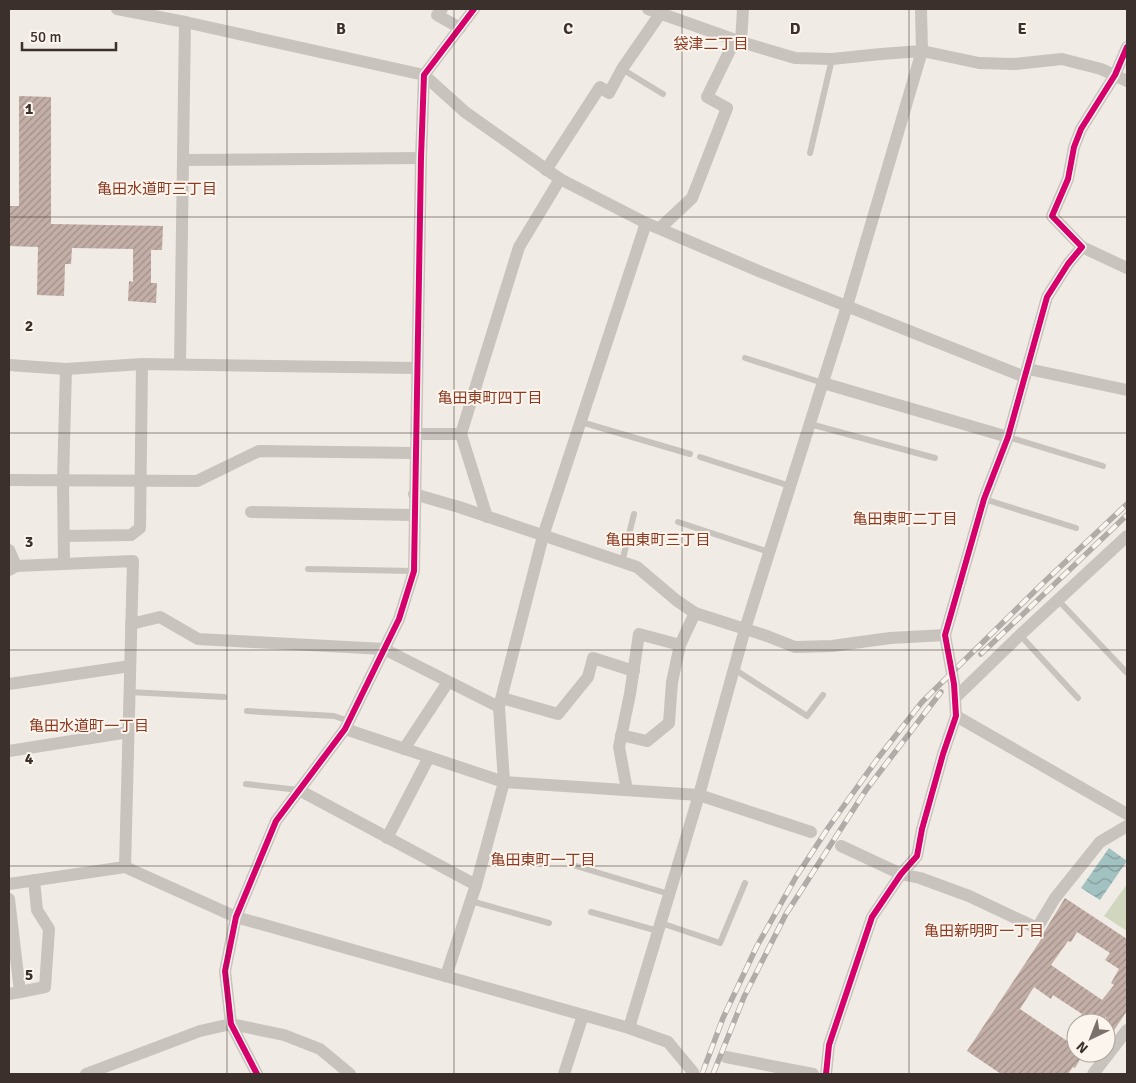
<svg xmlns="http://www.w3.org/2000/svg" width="1136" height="1083" font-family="Signika,'Noto Sans JP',sans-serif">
  <defs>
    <pattern id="water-waves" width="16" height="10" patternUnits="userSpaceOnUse" patternTransform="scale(1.25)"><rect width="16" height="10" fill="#a1c2c1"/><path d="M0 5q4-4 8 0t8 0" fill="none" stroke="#849e9d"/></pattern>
    <pattern id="building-hatch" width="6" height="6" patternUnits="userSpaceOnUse" patternTransform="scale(1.25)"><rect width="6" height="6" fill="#c3afa7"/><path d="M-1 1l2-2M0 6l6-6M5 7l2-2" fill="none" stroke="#a08f88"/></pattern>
  </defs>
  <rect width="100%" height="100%" fill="#f0ebe5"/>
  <!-- park -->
  <polygon fill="#d1d6bf" points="1127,884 1127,931 1104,916"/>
  <!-- water -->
  <polygon fill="url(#water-waves)" points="1109,848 1127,861 1100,900 1081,888"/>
  <!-- building -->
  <g fill="url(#building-hatch)" fill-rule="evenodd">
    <polygon points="19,96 51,97 51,224 163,226 162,250 151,250 151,283 157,283 156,303 128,301 129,281 133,282 133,249 72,248 71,264 65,264 64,296 37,295 38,247 9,246 9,206 19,206"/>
    <path d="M1065 898 1127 939V1011L1106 1042V1016L1102 1023H1076L1082 1014 1053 995 1051 999 1034 987 1020 1009 1076 1047V1053H1084L1075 1068 1073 1067 1068 1074H1001L967 1051 1042 938 1039 936 1044 932ZM1077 932 1110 953 1105 960 1119 969 1111 983 1114 985 1102 1000 1051 965 1068 941 1071 942Z"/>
  </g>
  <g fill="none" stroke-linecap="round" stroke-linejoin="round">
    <!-- lane -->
    <g stroke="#c9c3be" stroke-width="6">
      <polyline points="622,69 663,94"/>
      <polyline points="810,153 832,59"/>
      <polyline points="745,358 823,383"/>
      <polyline points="581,422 690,454"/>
      <polyline points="810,424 935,458"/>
      <polyline points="1008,437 1103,466"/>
      <polyline points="700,457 790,486"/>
      <polyline points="984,499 1076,528"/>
      <polyline points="678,522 769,552"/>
      <polyline points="622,562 634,514"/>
      <polyline points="308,569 414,571"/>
      <polyline points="1058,600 1127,673"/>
      <polyline points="1020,635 1078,698"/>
      <polyline points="734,669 807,716 823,695"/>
      <polyline points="129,692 224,697"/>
      <polyline points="247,711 334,716 349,721"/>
      <polyline points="246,784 299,790"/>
      <polyline points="576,866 669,894"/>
      <polyline points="471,901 549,923"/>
      <polyline points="591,912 658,931"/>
      <polyline points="661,923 720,943 745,883"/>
    </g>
    <!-- street -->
    <g stroke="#c9c3be" stroke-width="12">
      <polyline points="117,9 185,22 424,75 465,112 560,179 646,223 761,272 1025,377"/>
      <polyline points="442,9 437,15 460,28"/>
      <polyline points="648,9 741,42 795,58 832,59 881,54 922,51 979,63 1015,64 1062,59 1101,69 1127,81"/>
      <polyline points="741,42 743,9"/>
      <polyline points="183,160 421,158"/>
      <polyline points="546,170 600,87 609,93 622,69 660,14"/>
      <polyline points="660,228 692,198 727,108 707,97 735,40"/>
      <polyline points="1082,247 1127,268"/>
      <polyline points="180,364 185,22"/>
      <polyline points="9,365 66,369 142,364 417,368"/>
      <polyline points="1028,369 1127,390"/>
      <polyline points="823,383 1008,437"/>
      <polyline points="416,434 461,434 519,247 560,179"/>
      <polyline points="461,434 487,517"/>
      <polyline points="9,480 197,481 259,451 415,453"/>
      <polyline points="414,494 459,507 637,567 676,600 695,613 767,636 795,647 832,646 890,638 945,635"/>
      <polyline points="251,512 414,515"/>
      <polyline points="64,536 131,535 140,528 142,364"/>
      <polyline points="9,550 16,566"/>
      <polyline points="64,564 63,480 66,369"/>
      <polyline points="9,570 16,566 133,561 125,867"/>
      <polyline points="131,624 160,617 198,639 384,649 499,707"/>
      <polyline points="9,684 130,666"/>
      <polyline points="502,698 558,714 588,677 593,658 634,671"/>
      <polyline points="955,698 1020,635 1127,536"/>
      <polyline points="956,716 1127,814"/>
      <polyline points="345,729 504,782 699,795 811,832"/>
      <polyline points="621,735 647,741 669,723 672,682 680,645 695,613"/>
      <polyline points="404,749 448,682"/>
      <polyline points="9,751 129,732"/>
      <polyline points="299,790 476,885"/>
      <polyline points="627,790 619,747 630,694 639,634 680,645"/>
      <polyline points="387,838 429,757"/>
      <polyline points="841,846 901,874 920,878 969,896 1037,928 1055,898 1100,842 1127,826"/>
      <polyline points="9,884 125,867 236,917 629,1028 668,1042 693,1072 693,1074"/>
      <polyline points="9,899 20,992 9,994"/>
      <polyline points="446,976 476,885 504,782 499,707 543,536 646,223"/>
      <polyline points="20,992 45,987 49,929 37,910 34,880"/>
      <polyline points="629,1028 699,795 745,629 847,306 922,51 921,9"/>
      <polyline points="726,1057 813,1074"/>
      <polyline points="86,1074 200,1031 231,1024 284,1035 320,1049 350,1074"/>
      <polyline points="257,1074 231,1024 225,971 236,917 276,821 345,729 399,619 414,571 421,158 424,75 474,9"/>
      <polyline points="564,1074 583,1015"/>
      <polyline points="826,1074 829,1045 872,917 901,874 917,856 922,829 943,754 956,716 954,684 945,635 984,499 1008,437 1047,297 1068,264 1082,247 1052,216 1068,179 1074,147 1081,129 1115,75 1127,47"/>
      <polyline points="1093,1074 1127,1030"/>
    </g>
    <defs>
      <g id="rail">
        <polyline points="981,654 1127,515"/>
        <polyline points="702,1074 723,1018 757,946 796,877 828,828 878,758 922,702 1042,584 1127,504"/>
        <polyline points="713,1074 744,997 786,914 866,790 941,692"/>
      </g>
    </defs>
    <!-- rail casing -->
    <use href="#rail" stroke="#b1aca8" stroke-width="5.5"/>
    <!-- rail -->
    <use href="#rail" stroke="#fbf5ee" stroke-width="4" stroke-dasharray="11" stroke-linecap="butt"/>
    <defs>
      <g id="cycleway">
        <polyline points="257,1074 231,1024 225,971 236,917 276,821 345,729 399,619 414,571 421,158 424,75 474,9"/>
        <polyline points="826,1074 829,1045 872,917 901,874 917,856 922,829 943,754 956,716 954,684 945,635 984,499 1008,437 1047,297 1068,264 1082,247 1052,216 1068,179 1074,147 1081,129 1115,75 1127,47"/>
      </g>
    </defs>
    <!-- cycleway casing -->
    <use href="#cycleway" stroke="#fbf5ee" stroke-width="9"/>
    <!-- cycleway -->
    <use href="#cycleway" stroke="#d6006c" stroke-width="6"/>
  </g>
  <!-- grid -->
  <path fill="none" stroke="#3b302b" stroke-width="1" stroke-opacity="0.55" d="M227 9V1074M454 9V1074M682 9V1074M909 9V1074M9 217H1127M9 433H1127M9 650H1127M9 866H1127"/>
  <g text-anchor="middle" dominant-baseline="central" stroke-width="4" stroke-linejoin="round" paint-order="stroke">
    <!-- neighbourhood labels -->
    <g font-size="15" fill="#8c3b22" stroke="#fbf5ee">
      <text x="711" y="44">袋津二丁目</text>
      <text x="157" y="189">亀田水道町三丁目</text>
      <text x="490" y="398">亀田東町四丁目</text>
      <text x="905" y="519">亀田東町二丁目</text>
      <text x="658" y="540">亀田東町三丁目</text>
      <text x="89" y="726">亀田水道町一丁目</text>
      <text x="543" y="860">亀田東町一丁目</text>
      <text x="984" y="931">亀田新明町一丁目</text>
    </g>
  </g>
  <g font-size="16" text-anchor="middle" font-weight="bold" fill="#3b302b" stroke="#fbf5ee" stroke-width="4" stroke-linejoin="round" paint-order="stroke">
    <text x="341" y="34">B</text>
    <text x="568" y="34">C</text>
    <text x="795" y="34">D</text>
    <text x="1022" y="34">E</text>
    <text x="29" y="114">1</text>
    <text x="29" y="331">2</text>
    <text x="29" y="547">3</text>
    <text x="29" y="764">4</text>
    <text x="29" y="980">5</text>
  </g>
  <!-- border -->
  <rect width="1136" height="1083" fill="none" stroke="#3b302b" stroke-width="20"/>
  <!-- north arrow -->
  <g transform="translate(1091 1038) rotate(223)"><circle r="24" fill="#fbf5ee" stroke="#aea6a0"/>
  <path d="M0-4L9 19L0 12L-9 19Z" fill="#7a716c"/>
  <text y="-8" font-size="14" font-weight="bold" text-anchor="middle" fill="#3b302b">N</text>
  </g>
  <!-- scale -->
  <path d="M22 42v8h94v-8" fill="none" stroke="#3b302b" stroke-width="2.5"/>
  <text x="30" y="42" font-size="15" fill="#3b302b" stroke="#fbf5ee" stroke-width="4" paint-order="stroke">50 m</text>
</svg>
